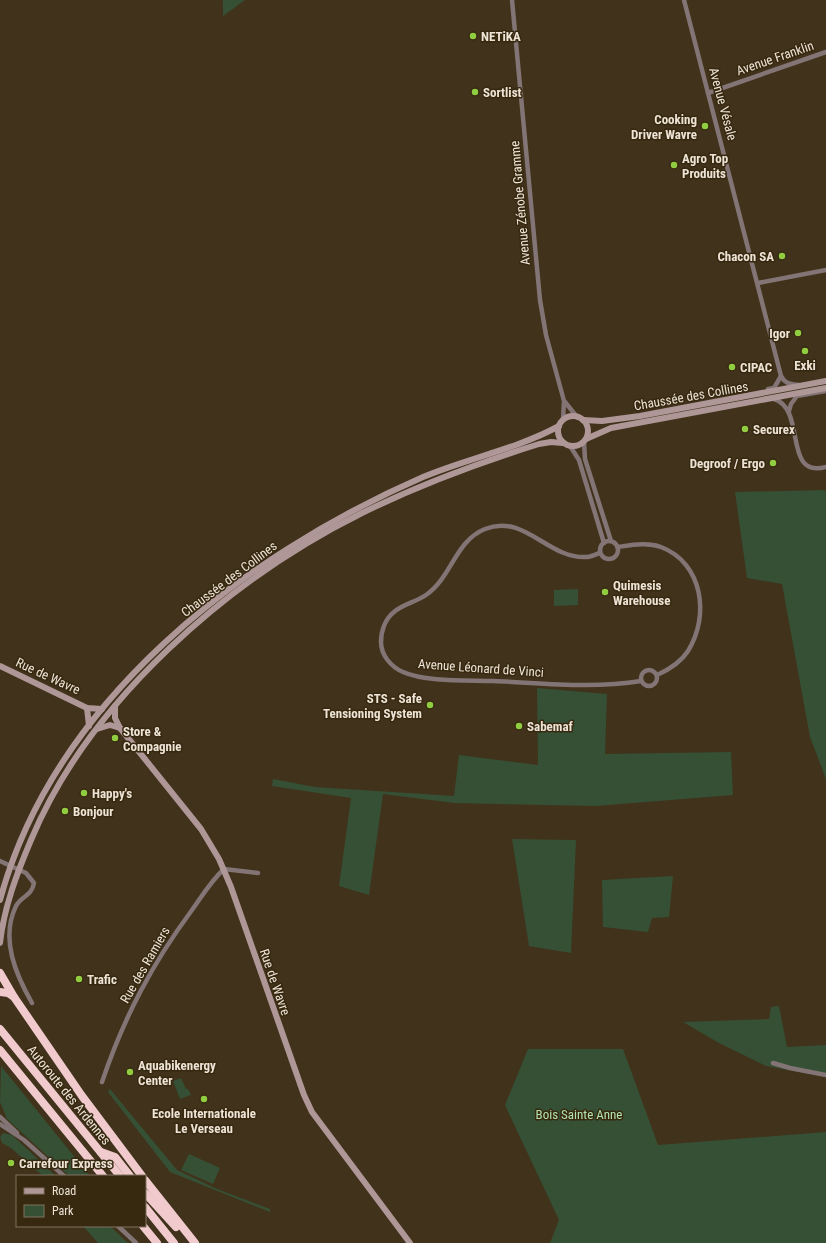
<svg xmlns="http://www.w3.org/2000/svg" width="826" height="1243" font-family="'Roboto Condensed',sans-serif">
  <rect width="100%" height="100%" fill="#41321b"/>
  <!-- green -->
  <g fill="#355034">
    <polygon points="223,0 245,0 223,16"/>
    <polygon points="825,490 826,494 826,779 810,737 782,584 747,578 735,492"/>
    <polygon points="578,589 578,605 554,606 554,590"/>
    <polygon points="537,688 607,694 605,754 731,752 733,795 596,806 454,803 383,794 369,895 339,886 351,798 272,786 273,779 315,787 454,796 459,755 538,765"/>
    <polygon points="512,839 576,840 571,953 529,946"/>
    <polygon points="673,876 669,917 652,918 648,932 603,927 602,880"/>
    <polygon points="779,1006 787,1047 826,1045 826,1077 766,1066 719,1043 683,1022 769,1019 771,1007"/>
    <polygon points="528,1049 623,1049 658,1145 826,1132 826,1243 550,1243 559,1220 505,1105"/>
    <polygon points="1,1066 90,1176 69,1176 7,1119 0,1102"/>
    <polygon points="181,1078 186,1089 188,1089 191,1095 180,1099 173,1081"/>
    <polygon points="110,1089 177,1170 217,1189 270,1209 270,1212 170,1172 108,1092"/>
    <polygon points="3,1133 12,1135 56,1176 43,1176 11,1148 2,1143 0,1137"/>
    <polygon points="189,1154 220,1168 213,1184 181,1170"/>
    <polygon points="83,1226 110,1226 128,1243 98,1243"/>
  </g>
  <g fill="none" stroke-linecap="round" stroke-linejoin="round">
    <!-- street -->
    <g stroke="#837475" stroke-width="4.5">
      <polyline points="512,0 540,300 546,335 564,401 563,420"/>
      <path d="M684 0 781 376C785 384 791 384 799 385"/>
      <polyline points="708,93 826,52"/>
      <polyline points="758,283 826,270"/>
      <polyline points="768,389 774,388 781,376"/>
      <path d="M774 399C807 409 782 479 826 467"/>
      <polyline points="565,402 577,417"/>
      <polyline points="789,411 791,404 797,396 826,391"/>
      <polyline points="584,442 585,459 611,541"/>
      <polyline points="570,446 579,460 604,543"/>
      <circle cx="609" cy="550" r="9"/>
      <path d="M618 547C632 545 647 542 661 547 703 563 710 616 688 651 681 662 668 670 657 675"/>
      <path d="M600 553C596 554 591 557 586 557 548 559 524 513 485 529 455 541 452 577 426 595 416 602 403 604 394 612 385 619 381 631 381 642 381 655 391 667 403 672 425 682 468 680 493 681 542 683 592 689 641 681"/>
      <circle cx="649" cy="678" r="8"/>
      <path d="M0 861 26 873 34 883C32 896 21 896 16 906 0 939 16 975 32 1003"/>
      <polyline points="773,1063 790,1068 826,1075"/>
      <path d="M102 1082C124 1017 152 964 192 910 202 896 211 881 224 869L258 873"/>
      <polyline points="0,1117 17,1133"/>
      <polyline points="0,1124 24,1140 64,1176"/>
      <polyline points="118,1226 136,1243"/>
    </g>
    <!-- secondary -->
    <g stroke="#af9798" stroke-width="6">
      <circle cx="573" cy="431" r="15"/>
      <polyline points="583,420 602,421 640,416 826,381"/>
      <polyline points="586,439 611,428 826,388"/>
      <polyline points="0,666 87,708 102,709"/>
      <polyline points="115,706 115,718 120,728 201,829 219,859 231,887 304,1095 312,1112 410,1243"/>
      <polyline points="87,708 89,726"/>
      <polyline points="97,729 110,725 120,728"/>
      <path d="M0 900C54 701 242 556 423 477 468 458 517 449 559 426"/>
      <path d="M0 943C4 907 17 873 31 840 89 701 229 579 362 513 419 485 478 463 539 444L551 442 563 443"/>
    </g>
    <!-- highway -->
    <g stroke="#f0cacc" stroke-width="8">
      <polyline points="0,973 14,997 82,1096 142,1176"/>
      <polyline points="0,992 8,993 14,997"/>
      <polyline points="0,1029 120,1176"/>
      <polyline points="0,1050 103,1176"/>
      <polyline points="101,1152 115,1157 130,1176"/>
      <polyline points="145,1180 195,1243"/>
      <polyline points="145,1193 176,1227"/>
      <polyline points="145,1207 174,1243"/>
      <polyline points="143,1226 157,1243"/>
    </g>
  </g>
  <!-- markers -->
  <g fill="#90cd40" stroke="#372810" stroke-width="1.5">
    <circle cx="473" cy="36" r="4"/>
    <circle cx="475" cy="92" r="4"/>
    <circle cx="705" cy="126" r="4"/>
    <circle cx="674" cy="165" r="4"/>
    <circle cx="782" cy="256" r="4"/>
    <circle cx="798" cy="333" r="4"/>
    <circle cx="805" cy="351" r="4"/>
    <circle cx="732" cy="367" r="4"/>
    <circle cx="745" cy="429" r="4"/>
    <circle cx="773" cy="463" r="4"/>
    <circle cx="605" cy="592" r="4"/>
    <circle cx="430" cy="705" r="4"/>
    <circle cx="519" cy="726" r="4"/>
    <circle cx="115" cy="738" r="4"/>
    <circle cx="84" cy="793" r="4"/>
    <circle cx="65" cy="811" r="4"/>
    <circle cx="79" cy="979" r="4"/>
    <circle cx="130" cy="1072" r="4"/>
    <circle cx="204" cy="1099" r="4"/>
    <circle cx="11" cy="1163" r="4"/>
  </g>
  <g text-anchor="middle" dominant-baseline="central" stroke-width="3" stroke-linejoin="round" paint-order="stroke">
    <!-- poi labels -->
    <g font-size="13" font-weight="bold" fill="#ede4d6" stroke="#372810" text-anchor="start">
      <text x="481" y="36">NETiKA</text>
      <text x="483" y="92">Sortlist</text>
      <text x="697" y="119" text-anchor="end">Cooking<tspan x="697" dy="15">Driver Wavre</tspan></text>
      <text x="682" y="158">Agro Top<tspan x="682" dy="15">Produits</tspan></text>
      <text x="774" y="256" text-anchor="end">Chacon SA</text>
      <text x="790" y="333" text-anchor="end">Igor</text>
      <text x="805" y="365" text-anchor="middle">Exki</text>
      <text x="740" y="367">CIPAC</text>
      <text x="753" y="429">Securex</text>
      <text x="765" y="463" text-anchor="end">Degroof / Ergo</text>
      <text x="613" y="585">Quimesis<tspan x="613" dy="15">Warehouse</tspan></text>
      <text x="422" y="698" text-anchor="end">STS - Safe<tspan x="422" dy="15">Tensioning System</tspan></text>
      <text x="527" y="726">Sabemaf</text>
      <text x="123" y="731">Store &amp;<tspan x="123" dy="15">Compagnie</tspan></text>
      <text x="92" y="793">Happy's</text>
      <text x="73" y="811">Bonjour</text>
      <text x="87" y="979">Trafic</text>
      <text x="138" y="1065">Aquabikenergy<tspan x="138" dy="15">Center</tspan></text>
      <text x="204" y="1113" text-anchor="middle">Ecole Internationale<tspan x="204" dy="15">Le Verseau</tspan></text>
      <text x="19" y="1163">Carrefour Express</text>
    </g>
    <!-- street labels -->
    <g font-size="13" fill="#ede4d6" stroke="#372810">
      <text transform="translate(775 58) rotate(-19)">Avenue Franklin</text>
      <text transform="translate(723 104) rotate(75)">Avenue Vésale</text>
      <text transform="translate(520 203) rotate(-95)">Avenue Zénobe Gramme</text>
      <text transform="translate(691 396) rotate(-10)">Chaussée des Collines</text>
      <text transform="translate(229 579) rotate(-37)">Chaussée des Collines</text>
      <text transform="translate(481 668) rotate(4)">Avenue Léonard de Vinci</text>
      <text transform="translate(48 676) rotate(25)">Rue de Wavre</text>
      <text transform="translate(145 965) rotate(-60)">Rue des Ramiers</text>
      <text transform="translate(275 982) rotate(71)">Rue de Wavre</text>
      <text transform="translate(69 1095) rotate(51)">Autoroute des Ardennes</text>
    </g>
    <!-- park labels -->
    <g font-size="13" fill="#b1e3af" stroke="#372810">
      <text x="579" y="1114">Bois Sainte Anne</text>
    </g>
  </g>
  <!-- legend -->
  <rect x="16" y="1175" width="130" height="52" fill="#372810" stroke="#80735f"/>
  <rect x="24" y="1188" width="20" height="6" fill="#af9798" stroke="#80735f"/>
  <text x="52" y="1195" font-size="12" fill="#ede4d6">Road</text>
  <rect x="24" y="1205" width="20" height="12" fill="#355034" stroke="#80735f"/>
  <text x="52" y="1215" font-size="12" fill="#ede4d6">Park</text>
</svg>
